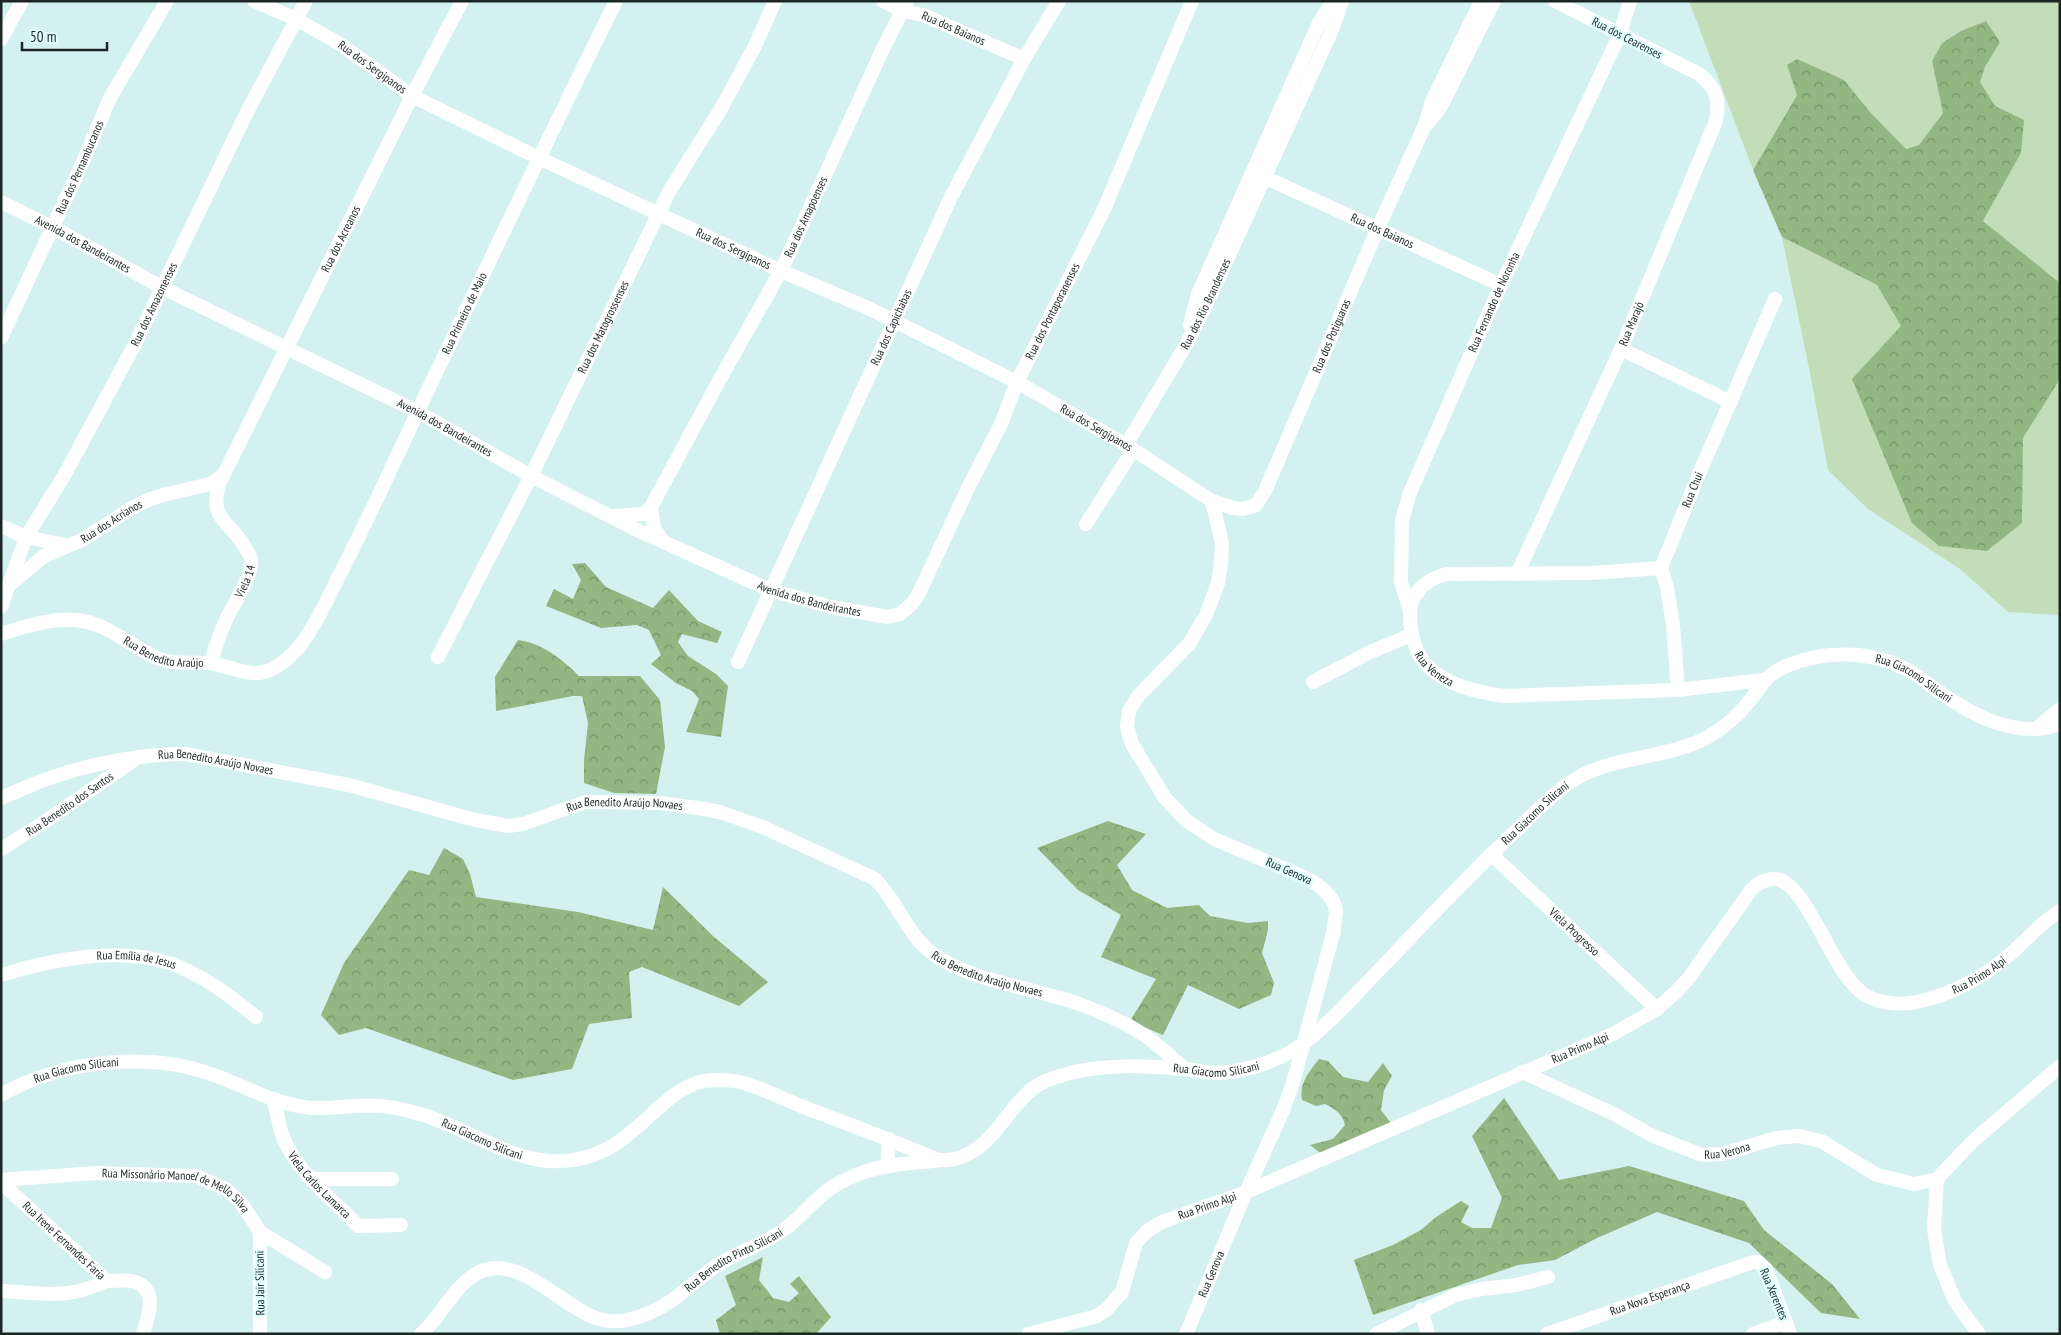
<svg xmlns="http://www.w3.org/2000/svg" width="2061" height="1335" font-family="'PT Sans Narrow',sans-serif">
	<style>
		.grass { fill: #c4ddb9 }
		.forest { fill: url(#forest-crowns) }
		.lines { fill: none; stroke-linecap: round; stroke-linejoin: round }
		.minor { stroke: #fff; stroke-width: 14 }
		.labels { text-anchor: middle; stroke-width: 5; stroke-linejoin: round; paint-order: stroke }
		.street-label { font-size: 12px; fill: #1b2625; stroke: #e0fffc }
	</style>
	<defs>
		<pattern id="forest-crowns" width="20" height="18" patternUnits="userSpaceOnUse" patternTransform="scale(1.25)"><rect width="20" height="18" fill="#92b782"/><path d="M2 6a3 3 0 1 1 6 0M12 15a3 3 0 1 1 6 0" fill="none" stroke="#76956a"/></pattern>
	</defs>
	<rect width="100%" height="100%" fill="#d3f1ee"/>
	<path class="grass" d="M1689,1H2060V283L1983,221L2021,153L1980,82L1985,67L2000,42L1961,31L1942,43L1932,61L1943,113L1919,145L1906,149L1871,113L1844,80L1787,65L1797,95L1753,170Z
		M1782,237L1877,285L2021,523L2023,438L2060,379V615L2008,612L1960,569L1868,509L1828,470L1811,378Z"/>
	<path class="forest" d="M1986,21L2000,42L1985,67L1980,82L1995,106L2024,120L2021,153L1983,221L2060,283V379L2023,438L2022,523L1987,551L1939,546L1912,523L1852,379L1901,326L1877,285L1782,237L1753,170L1797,95L1787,65L1797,59L1844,80L1871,113L1906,149L1919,145L1943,113L1932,61L1942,43L1961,31Z
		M585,563L606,587L653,608L669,590L698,621L722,632L717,643L682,634L678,642L688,656L716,674L728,686L721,737L686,732L699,699L692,691L676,683L651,664L661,655L649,630L637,625L601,628L546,606L554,589L573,599L581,580L572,564Z
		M518,640C542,643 562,659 579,676H640L660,700L665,747L656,794L614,793L584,783V760L588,723L582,696H573L496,711L495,677Z
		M1108,821L1146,834L1117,865L1132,890L1167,908L1199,905L1210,916L1248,923L1268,921V930L1262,953L1274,983L1271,995L1239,1009L1188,985L1163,1035L1130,1021L1156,979L1101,957L1121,915L1078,890L1037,848Z
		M444,848L463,859L470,874L476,897L578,912L653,930L663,887L713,936L768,982L739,1006L642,967L629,972L632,1018L589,1024L572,1069L513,1080L366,1028L339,1035L321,1015L344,963L409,870L429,875Z
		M1319,1059L1328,1061L1343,1077L1368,1082L1383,1063L1392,1076L1384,1090L1381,1110L1391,1123L1323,1155L1310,1145L1333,1139L1345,1125C1342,1113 1335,1109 1325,1104L1316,1106L1302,1100C1299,1083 1309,1072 1319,1059Z
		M1504,1098L1559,1180L1629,1166L1744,1201L1764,1230L1832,1284L1860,1319L1821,1313L1749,1243L1657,1212L1597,1238L1555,1260L1518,1265L1373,1315L1354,1260L1393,1245L1421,1230L1436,1217L1461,1201L1469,1206L1461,1222L1472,1228H1491L1502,1198L1472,1136Z
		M763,1257L759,1280L773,1298L789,1302L799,1293L790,1284L799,1276L831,1317L816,1334H720L716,1320L736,1305L725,1276Z"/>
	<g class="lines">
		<g class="minor">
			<path id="s1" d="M254,1L296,19L340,44L412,96L539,158L781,271L868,308L1017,382L1126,445L1212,501L1233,508L1243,509L1256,505L1265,491L1378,228L1425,125L1432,101L1481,1"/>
			<path id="s2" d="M883,1L903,11L923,15L1024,59"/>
			<path d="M1,39L22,1"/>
			<path d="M1428,123L1441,106L1494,1"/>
			<path id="s3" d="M1264,177L1501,285"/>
			<path id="s4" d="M1,202L52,227L163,288L418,412L531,476L637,530L770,590L831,607L887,617L900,614L912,604L919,593L969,486L1002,422L1017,382L1105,207L1192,1"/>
			<path d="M1190,325L1198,294L1319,23L1333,1"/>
			<path id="s5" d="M1,338L82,164L110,98L167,1"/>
			<path d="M1621,349L1731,402"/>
			<path id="s6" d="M1126,445L1186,345L1209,299L1331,32L1342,1"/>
			<path id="s7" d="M651,507L726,368L781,271L881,53L907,1"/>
			<path d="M612,516L643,514L651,507L654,529L663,541"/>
			<path d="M1086,524L1133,450"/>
			<path d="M1,526L26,537L65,545"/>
			<path id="s8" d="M1661,568L1591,573L1447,574C1435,577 1423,583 1416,594C1404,610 1412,648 1424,662C1443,685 1476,692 1504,696L1678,690L1763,680"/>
			<path id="s9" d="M1517,574L1621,349L1716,121C1720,99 1717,89 1699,74L1555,1"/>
			<path id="s10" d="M12,583L44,556L82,540L132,508L150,499L167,494L210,484L222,476"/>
			<path id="s11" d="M1,607L26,537L64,476L135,344L247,112L306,1"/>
			<path id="s12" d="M1410,611L1401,582L1402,521L1409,495L1501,285L1620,34L1630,1"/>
			<path id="s13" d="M1,634C27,626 56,616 83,621C111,626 132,647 157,658C174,665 191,662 209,663C229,665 250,679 270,670C289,661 303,644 313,626C324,608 332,589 342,570C371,513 398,454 425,396C488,264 551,132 616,1"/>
			<path id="s14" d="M438,657L531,476L670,190L722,107L755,46L775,1"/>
			<path id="s15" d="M738,662L951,197L1024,59L1059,1"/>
			<path id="s16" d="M211,663C215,648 219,634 226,620C233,604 253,576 251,560C251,556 247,551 245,547C229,520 209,521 219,484L412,96L462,1"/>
			<path d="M1313,682L1368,653L1411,635"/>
			<path id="s17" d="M1678,690L1673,625L1667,587L1661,568L1699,474L1775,299"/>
			<path d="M2037,728L2060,709"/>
			<path id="s18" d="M1,798C20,790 39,781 59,775C98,762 145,754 185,754L349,785L475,820L508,826L523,824L585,802L659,803L698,808L720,812L765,828L875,879C900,904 907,938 939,958C982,984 1033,987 1079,1004C1101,1012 1125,1022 1144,1035C1159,1045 1172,1058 1185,1069"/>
			<path id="s19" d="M1,849L46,821L134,760"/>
			<path id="s20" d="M1491,854L1657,1009"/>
			<path id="s21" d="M1,975C52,959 121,946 172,964C202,975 232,997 256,1017"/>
			<path id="s22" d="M1522,1072L1614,1114L1653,1136L1702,1155L1723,1154L1776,1138L1799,1136L1821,1141L1877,1175L1914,1184L1937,1179"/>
			<path id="s23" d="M1,1095C62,1060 149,1051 214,1075C244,1086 272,1102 304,1107C321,1110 336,1107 354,1106C376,1104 402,1108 423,1115C463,1127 509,1159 549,1161C596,1164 622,1142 654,1112C667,1100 682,1087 700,1082C711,1079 729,1080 740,1082C760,1087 781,1098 801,1106C846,1123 891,1140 936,1159"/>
			<path id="s24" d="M273,1100C278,1112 278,1125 283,1137C297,1173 333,1199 358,1226L401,1225"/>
			<path d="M887,1166L889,1139"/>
			<path d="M311,1179H392"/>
			<path id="s25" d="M1,1180L95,1173L196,1176L226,1189L241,1203L260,1232L325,1272"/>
			<path id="s26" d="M1,1182L107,1281C116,1281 128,1279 135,1282C159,1290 148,1317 143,1334"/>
			<path d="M260,1232V1334"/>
			<path d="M1,1291C45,1293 66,1300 107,1281"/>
			<path d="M1421,1310L1428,1334"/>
			<path id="s27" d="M421,1334C441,1317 452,1289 474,1275C517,1247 564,1312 603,1320C616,1323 632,1320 644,1315C671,1306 691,1284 713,1268C735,1252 764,1245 786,1228C801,1217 813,1201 828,1190C868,1162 909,1164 955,1159C995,1147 1003,1113 1032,1089C1044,1080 1059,1076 1074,1072C1109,1064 1149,1066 1185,1069C1196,1070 1207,1073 1218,1073C1247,1071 1280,1061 1304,1043C1331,1022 1355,995 1379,970C1425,923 1469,874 1517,830C1536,812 1555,791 1577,778C1617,755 1667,759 1708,737C1723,728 1737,717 1748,703C1761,687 1764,676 1784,667C1822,650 1869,650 1906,669C1917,674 1927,684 1938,691C1972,715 2017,740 2060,724"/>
			<path id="s28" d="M1028,1334L1097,1316L1107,1309L1122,1292L1136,1243L1147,1231L1162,1222L1246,1192L1613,1034L1657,1009L1677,991L1688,979L1751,890C1758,884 1764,879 1774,879C1806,878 1832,975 1865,995C1880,1004 1901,1005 1917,1002C1950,995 1984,977 2008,956C2025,942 2041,922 2060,911"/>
			<path id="s29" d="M1186,1334L1246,1192L1284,1108L1293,1083L1334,930C1334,924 1336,916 1336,910C1333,894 1318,884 1304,877L1214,839L1188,822L1165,798L1132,744L1127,727L1129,711L1138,696L1189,644L1206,615L1218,583L1221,564L1222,543L1212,501"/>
			<path d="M1376,1334L1456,1295L1482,1289L1516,1285L1548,1277"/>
			<path id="s30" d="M1547,1334L1753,1262H1758L1766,1269L1790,1334"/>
			<path d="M1753,1334L1786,1322"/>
			<path d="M1979,1334L1955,1301L1940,1265L1934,1229L1937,1179L1972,1142L2060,1066"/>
		</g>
	</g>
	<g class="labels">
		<g class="street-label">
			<text dy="4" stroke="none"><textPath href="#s2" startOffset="76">Rua dos Baianos</textPath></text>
			<text transform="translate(1627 38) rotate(27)" y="4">Rua dos Cearenses</text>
			<text dy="4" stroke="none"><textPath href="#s1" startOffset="136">Rua dos Sergipanos</textPath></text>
			<text dy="4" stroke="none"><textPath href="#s5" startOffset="188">Rua dos Pernambucanos</textPath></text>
			<text dy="4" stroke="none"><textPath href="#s7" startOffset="329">Rua dos Amapoenses</textPath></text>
			<text dy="4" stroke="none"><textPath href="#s3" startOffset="130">Rua dos Baianos</textPath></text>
			<text dy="4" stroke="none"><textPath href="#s16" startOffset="472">Rua dos Acreanos</textPath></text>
			<text dy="4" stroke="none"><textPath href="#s4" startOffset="92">Avenida dos Bandeirantes</textPath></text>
			<text dy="4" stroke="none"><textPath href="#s1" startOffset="541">Rua dos Sergipanos</textPath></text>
			<text dy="4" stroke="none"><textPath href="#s6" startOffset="162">Rua dos Rio Brandenses</textPath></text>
			<text dy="4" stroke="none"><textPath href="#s12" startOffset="329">Rua Fernando de Noronha</textPath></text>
			<text dy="4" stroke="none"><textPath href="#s11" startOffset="340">Rua dos Amazonenses</textPath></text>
			<text dy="4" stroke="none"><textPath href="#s4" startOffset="1336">Rua dos Pontaporanenses</textPath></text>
			<text dy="4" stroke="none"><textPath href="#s13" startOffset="692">Rua Primeiro de Maio</textPath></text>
			<text dy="4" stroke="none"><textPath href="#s9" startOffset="275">Rua Marajó</textPath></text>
			<text dy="4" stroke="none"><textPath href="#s14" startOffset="369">Rua dos Matogrossenses</textPath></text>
			<text dy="4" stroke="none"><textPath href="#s15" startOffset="368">Rua dos Capichabas</textPath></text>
			<text dy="4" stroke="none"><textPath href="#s1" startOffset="1314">Rua dos Potiguaras</textPath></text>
			<text dy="4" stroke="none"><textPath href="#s4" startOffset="498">Avenida dos Bandeirantes</textPath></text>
			<text dy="4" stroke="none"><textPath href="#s1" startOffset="946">Rua dos Sergipanos</textPath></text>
			<text dy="4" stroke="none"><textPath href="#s17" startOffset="208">Rua Chui</textPath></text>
			<text dy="4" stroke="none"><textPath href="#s10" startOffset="118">Rua dos Acrianos</textPath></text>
			<text dy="4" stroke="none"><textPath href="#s16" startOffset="89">Viela 14</textPath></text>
			<text dy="4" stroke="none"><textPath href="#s4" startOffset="902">Avenida dos Bandeirantes</textPath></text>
			<text dy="4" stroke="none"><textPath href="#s13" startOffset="172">Rua Benedito Araújo</textPath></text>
			<text dy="4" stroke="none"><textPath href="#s8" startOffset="336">Rua Veneza</textPath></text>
			<text dy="4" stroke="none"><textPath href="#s27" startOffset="1770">Rua Giacomo Silicani</textPath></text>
			<text dy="4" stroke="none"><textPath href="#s18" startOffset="222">Rua Benedito Araújo Novaes</textPath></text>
			<text dy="4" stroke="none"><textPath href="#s19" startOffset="82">Rua Benedito dos Santos</textPath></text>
			<text dy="4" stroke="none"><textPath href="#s18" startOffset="642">Rua Benedito Araújo Novaes</textPath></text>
			<text dy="4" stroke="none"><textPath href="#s27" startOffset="1336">Rua Giacomo Silicani</textPath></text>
			<text transform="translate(1289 871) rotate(24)" y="4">Rua Genova</text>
			<text dy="4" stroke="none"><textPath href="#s20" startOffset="114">Viela Progresso</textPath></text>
			<text dy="4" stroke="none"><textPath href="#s21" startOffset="138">Rua Emília de Jesus</textPath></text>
			<text dy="4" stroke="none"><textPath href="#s18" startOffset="1061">Rua Benedito Araújo Novaes</textPath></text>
			<text dy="4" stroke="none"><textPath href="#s28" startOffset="1181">Rua Primo Alpi</textPath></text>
			<text dy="4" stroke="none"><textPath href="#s28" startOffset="644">Rua Primo Alpi</textPath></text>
			<text dy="4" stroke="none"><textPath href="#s27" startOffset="916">Rua Giacomo Silicani</textPath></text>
			<text dy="4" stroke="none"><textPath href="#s23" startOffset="80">Rua Giacomo Silicani</textPath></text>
			<text dy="4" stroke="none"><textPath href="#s23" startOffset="500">Rua Giacomo Silicani</textPath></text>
			<text dy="4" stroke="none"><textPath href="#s22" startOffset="224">Rua Verona</textPath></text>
			<text dy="4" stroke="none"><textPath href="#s24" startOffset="99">Viela Carlos Lamarca</textPath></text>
			<text dy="4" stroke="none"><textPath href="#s25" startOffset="180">Rua Missonário Manoel de Mello Silva</textPath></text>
			<text dy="4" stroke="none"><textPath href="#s28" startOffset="239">Rua Primo Alpi</textPath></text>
			<text dy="4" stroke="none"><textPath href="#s26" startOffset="86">Rua Irene Fernandes Faria</textPath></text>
			<text dy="4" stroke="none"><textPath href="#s27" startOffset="371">Rua Benedito Pinto Silicani</textPath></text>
			<text dy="4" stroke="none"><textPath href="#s29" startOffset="65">Rua Genova</textPath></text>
			<text transform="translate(260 1283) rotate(-91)" y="4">Rua Jair Silicani</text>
			<text transform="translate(1774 1294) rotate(67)" y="4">Rua Xerentes</text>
			<text dy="4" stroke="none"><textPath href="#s30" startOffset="109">Rua Nova Esperança</textPath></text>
		</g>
	</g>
	<rect width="2061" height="1335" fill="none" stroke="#1b2625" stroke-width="5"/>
	<path d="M22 42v8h85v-8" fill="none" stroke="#1b2625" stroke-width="2.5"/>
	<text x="30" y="42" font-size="15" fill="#1b2625" stroke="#e0fffc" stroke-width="4" paint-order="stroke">50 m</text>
</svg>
